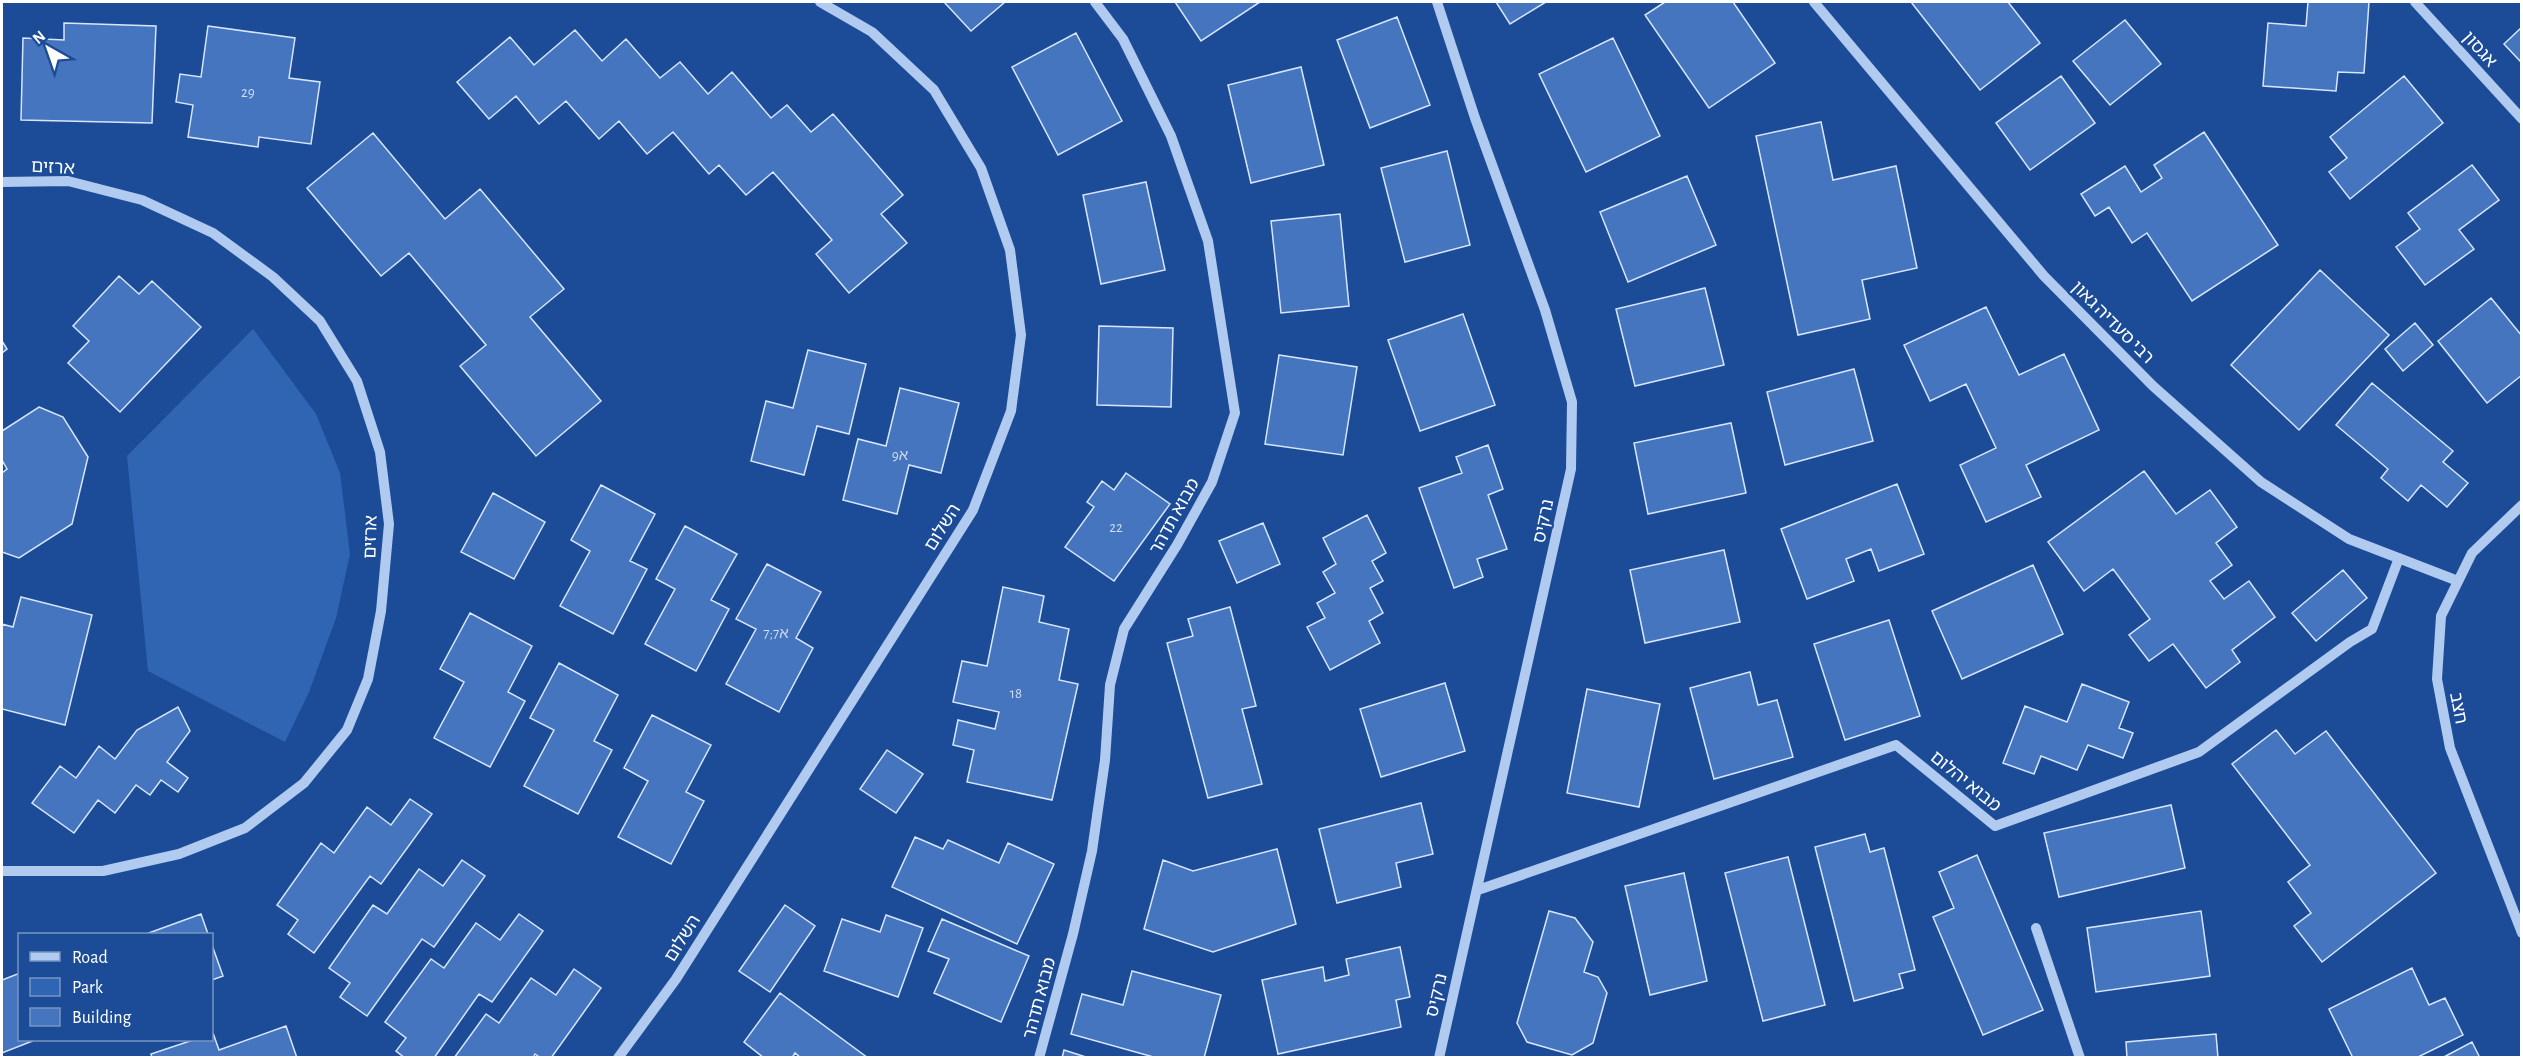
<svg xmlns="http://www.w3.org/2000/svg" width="2523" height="1059" font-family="'Alegreya Sans','Noto Sans Hebrew',sans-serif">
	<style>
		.green { fill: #3065b4 }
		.building { fill: #4475be; stroke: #d7e6fb; stroke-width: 1.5 }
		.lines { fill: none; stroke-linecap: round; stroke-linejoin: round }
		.minor { stroke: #b1caf0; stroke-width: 10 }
		.labels { text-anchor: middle; stroke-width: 4.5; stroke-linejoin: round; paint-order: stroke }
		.number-label { font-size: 15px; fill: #d0dcef }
		.street-label { font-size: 18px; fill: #fff; stroke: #1c4c98 }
	</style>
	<rect width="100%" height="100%" fill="#1c4c98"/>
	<path class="green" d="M253,329L316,414L340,473L350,554L336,618L309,692L285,742L148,671L127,456Z"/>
	<path class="building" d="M944,2H1005L971,31Z
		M1175,2H1260L1201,41Z
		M1496,2H1546L1510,24Z
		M1665,2H1733L1775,63L1709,108L1645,15Z
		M1911,2H2008L2040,43L1980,90Z
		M2308,2H2369L2364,73L2338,72L2336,91L2263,86L2268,23L2306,26Z
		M1397,17L1430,105L1370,128L1337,40Z
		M2125,20L2161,64L2110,105L2073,61Z
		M64,23L156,26L152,123L21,120L23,38L64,40Z
		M208,26L295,38L289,78L320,82L311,144L259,137L258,147L188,137L193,105L176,102L180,74L201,77Z
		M2522,27V63L2504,44Z
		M575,30L602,61L626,39L660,78L680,62L708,94L732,72L771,118L787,105L811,132L833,114L903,195L881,214L907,243L849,293L816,254L832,240L773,172L746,195L719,165L709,174L673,132L647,154L619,121L599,139L566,101L539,124L516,96L489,119L457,82L510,37L534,65Z
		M1076,33L1122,121L1058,155L1012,67Z
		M1613,38L1660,136L1586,172L1539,74Z
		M1301,67L1324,165L1251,183L1228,85Z
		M2061,76L2095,123L2030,170L1996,123Z
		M2404,76L2443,123L2350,199L2329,172L2347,158L2330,137Z
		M1821,122L1833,180L1896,166L1917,268L1862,280L1870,319L1798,335L1756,136Z
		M2204,132L2278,245L2192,301L2147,233L2132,243L2109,207L2095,216L2081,194L2125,166L2141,192L2162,178L2154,165Z
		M373,133L445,219L480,189L564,289L530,317L601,401L536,456L460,366L486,345L409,253L381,276L307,188Z
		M1447,151L1470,245L1405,262L1381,168Z
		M2472,165L2499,200L2459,230L2474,249L2425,285L2396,247L2420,229L2408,213Z
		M1687,176L1716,245L1628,282L1600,212Z
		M1146,182L1165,270L1101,284L1083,195Z
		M1340,214L1349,306L1281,313L1271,221Z
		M2320,270L2389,335L2299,430L2231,365Z
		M119,276L139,294L152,281L201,327L120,412L68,363L89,341L73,326Z
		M1705,288L1724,365L1635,386L1616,309Z
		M2491,298L2522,336V375L2487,403L2438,341Z
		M1986,307L2019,375L2064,354L2099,430L2026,465L2041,497L1986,522L1960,465L1996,448L1966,384L1930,401L1904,345Z
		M1463,314L1495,405L1420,431L1388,340Z
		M2415,323L2433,345L2403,371L2385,349Z
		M1099,326L1173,328L1171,407L1097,405Z
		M2,341L7,349L2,353Z
		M808,350L866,364L849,434L817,426L804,475L751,461L766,401L793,408Z
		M1279,355L1357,367L1343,455L1265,444Z
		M1854,369L1873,441L1785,465L1767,392Z
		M2372,383L2453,451L2443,462L2468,483L2447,507L2421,485L2408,501L2381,478L2388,469L2336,425Z
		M900,388L959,403L941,473L909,465L897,514L843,500L858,439L886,446Z
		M39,407L63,417L88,457L72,524L19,558L2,552V473L7,469L2,460V431Z
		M1731,423L1746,493L1648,514L1634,443Z
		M1488,445L1503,489L1488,495L1507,549L1477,559L1483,577L1454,588L1419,488L1462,473L1456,457Z
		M2144,471L2176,514L2210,490L2237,527L2216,543L2232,565L2210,581L2224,599L2249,581L2275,617L2232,650L2240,662L2206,688L2173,644L2149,661L2129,635L2150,619L2113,569L2084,591L2048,542Z
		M1126,473L1170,504L1114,581L1065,547L1094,507L1087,502L1102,481L1114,490Z
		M1897,484L1924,554L1879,571L1871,549L1846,559L1854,581L1807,599L1781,529Z
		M601,485L655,514L630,561L647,569L613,634L560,606L590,551L571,540Z
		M493,493L545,522L514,579L461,552Z
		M1367,515L1386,553L1372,561L1383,581L1370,588L1383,613L1369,621L1380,643L1330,670L1307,627L1325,618L1317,603L1335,593L1323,572L1336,564L1323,538Z
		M1263,523L1280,564L1237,583L1219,541Z
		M685,526L737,554L711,600L729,609L696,671L645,644L675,589L656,579Z
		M1724,550L1740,622L1645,643L1630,570Z
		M767,564L821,592L796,638L813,648L779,712L726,684L756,629L736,619Z
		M2033,565L2063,634L1962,679L1932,611Z
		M2343,570L2367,598L2316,641L2292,613Z
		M1003,587L1044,596L1039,622L1069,629L1059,680L1078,684L1052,800L967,782L974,750L953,745L958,720L995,729L999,712L953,702L962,661L987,666Z
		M21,597L92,615L65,725L2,709V624L13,627Z
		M1230,607L1256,706L1242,709L1262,784L1208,798L1167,643L1193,636L1188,619Z
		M470,613L532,646L508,692L525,701L490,767L434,738L464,682L440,669Z
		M1889,620L1920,716L1845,740L1814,644Z
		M559,663L618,695L594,741L612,750L578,814L524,786L554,730L530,718Z
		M1750,672L1758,705L1777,700L1793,757L1714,779L1690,688Z
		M1445,683L1465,751L1381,777L1360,709Z
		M2082,684L2129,702L2119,728L2133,733L2123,758L2088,745L2077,770L2041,756L2034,774L2003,763L2025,706L2067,722Z
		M1587,689L1660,704L1639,807L1567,793Z
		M178,707L190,731L167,762L188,778L178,792L161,780L150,795L136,785L115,813L98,800L74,833L32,803L60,766L76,778L99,746L115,759L137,730Z
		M652,715L711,745L686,792L704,801L671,864L618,837L648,781L624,768Z
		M2276,730L2295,754L2326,731L2436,873L2322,962L2294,926L2311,913L2288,882L2310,865L2232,764Z
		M887,750L923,774L896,813L860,789Z
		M410,799L432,814L381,884L370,876L314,953L288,934L298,920L277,905L321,843L334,853L367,807L391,825Z
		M1421,803L1433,854L1396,863L1401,887L1337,903L1319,829Z
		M2171,805L2185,868L2059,897L2044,833Z
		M1865,834L1870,852L1884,848L1915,970L1899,974L1903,988L1854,1001L1815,847Z
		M915,837L943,849L948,840L999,863L1008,843L1054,864L1017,944L892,887Z
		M1277,849L1296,924L1213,952L1144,929L1163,860L1193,871Z
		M1977,855L2043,1010L1983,1035L1933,917L1954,908L1939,872Z
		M1788,857L1825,1005L1763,1021L1725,873Z
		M462,860L485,876L434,947L422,939L367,1016L340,997L350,983L329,968L373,905L387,914L419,869L443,886Z
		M1684,873L1707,981L1650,995L1625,886Z
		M785,905L815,926L770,992L739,971Z
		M1549,911L1575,918L1593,942L1584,972L1598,977L1607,993L1593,1043L1572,1055L1527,1042L1517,1023Z
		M2201,911L2210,976L2096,992L2087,928Z
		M201,914L208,934H146Z
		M519,914L543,931L492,1002L479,994L434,1058H405L396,1051L406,1038L385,1022L431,959L444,968L476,923L500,940Z
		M886,915L923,928L898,997L824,971L842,919L880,932Z
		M942,919L1029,956L1001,1022L934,993L949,959L928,951Z
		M212,945L223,976L212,980Z
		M1400,947L1410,997L1396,1000L1401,1027L1278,1054L1262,980L1323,967L1325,981L1349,975L1346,959Z
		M2412,968L2429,1005L2445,998L2463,1035L2416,1058H2353L2329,1009Z
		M574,969L601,988L551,1058H541L535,1054L533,1058H454L486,1014L499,1023L531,978L556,995Z
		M1132,971L1221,995L1204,1058H1157L1071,1034L1082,994L1123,1005Z
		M20,973V1040H35L2,1053V980Z
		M780,993L868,1058H801L795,1053L792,1058H764L744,1042Z
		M286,1026L297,1058H152L151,1054L193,1040H212L213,1033L219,1050Z
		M2216,1034L2218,1058H2127L2126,1042Z
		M2472,1042L2480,1058H2442Z
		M1064,1050L1089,1058H1062Z"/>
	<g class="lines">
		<path class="minor" d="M1437,2L1475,118L1545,310L1572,402L1571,469L1439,1058
			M1814,2L2044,276L2153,386L2261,482L2349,539L2458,581
			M2415,2L2522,119
			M2,182L68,181L142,200L213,233L273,277L320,321L357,381L380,452L389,524L381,611L368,679L347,730L304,783L245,828L179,854L103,871H2
			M2522,505L2472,553L2441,616L2437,679L2450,748L2522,933
			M1478,890L1896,745L1995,826L2199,752L2350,642L2372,629L2399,558
			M2036,928L2080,1058
			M618,1058L676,979L973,510L1011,411L1021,335L1010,250L981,168L934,90L872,32L820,2
			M1039,1058L1073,934L1092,851L1105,760L1110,685L1124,629L1177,545L1212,482L1235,413L1208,241L1171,136L1123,39L1095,2"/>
	</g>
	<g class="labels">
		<g class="number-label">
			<text x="248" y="97">29</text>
			<text x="900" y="460">9א</text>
			<text x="1116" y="532">22</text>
			<text x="776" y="638">7;7א</text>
			<text x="1016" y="698">18</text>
		</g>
		<g class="street-label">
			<text transform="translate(2480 49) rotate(48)" y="6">אגסון</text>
			<text transform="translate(53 167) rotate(3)" y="6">ארזים</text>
			<text transform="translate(2113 322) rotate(45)" y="6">רבי סעדיה גאון</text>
			<text transform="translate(1174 516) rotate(-61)" y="6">מבוא תדהר</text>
			<text transform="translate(1543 521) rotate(-78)" y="6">נרקיס</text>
			<text transform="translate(942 527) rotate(-58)" y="6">השלום</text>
			<text transform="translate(370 537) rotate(-88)" y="6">ארזים</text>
			<text transform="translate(2459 708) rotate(79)" y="6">חצב</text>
			<text transform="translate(1966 781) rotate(39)" y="6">מבוא יהלום</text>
			<text transform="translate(682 938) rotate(-58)" y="6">השלום</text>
			<text transform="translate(1436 995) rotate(-77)" y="6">נרקיס</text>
			<text transform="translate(1039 998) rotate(-75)" y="6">מבוא תדהר</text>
		</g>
	</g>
	<rect width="2523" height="1059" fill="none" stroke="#ffffff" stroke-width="6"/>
	<rect x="18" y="933" width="195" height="108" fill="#1c4c98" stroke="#7794c1" stroke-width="1.5"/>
	<rect x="30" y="952" width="30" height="9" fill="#b1caf0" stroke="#7794c1" stroke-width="1.5"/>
	<text x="72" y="963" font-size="18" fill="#ffffff">Road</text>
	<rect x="30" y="978" width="30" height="18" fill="#3065b4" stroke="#7794c1" stroke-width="1.5"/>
	<text x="72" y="993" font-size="18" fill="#ffffff">Park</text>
	<rect x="30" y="1008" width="30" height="18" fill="#4475be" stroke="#7794c1" stroke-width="1.5"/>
	<text x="72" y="1023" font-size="18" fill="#ffffff">Building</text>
	<g transform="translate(48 48) rotate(320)" stroke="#1c4c98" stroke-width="4.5" paint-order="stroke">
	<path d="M0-4.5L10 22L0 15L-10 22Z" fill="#ffffff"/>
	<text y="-9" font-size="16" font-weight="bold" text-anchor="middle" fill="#ffffff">N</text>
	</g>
</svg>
